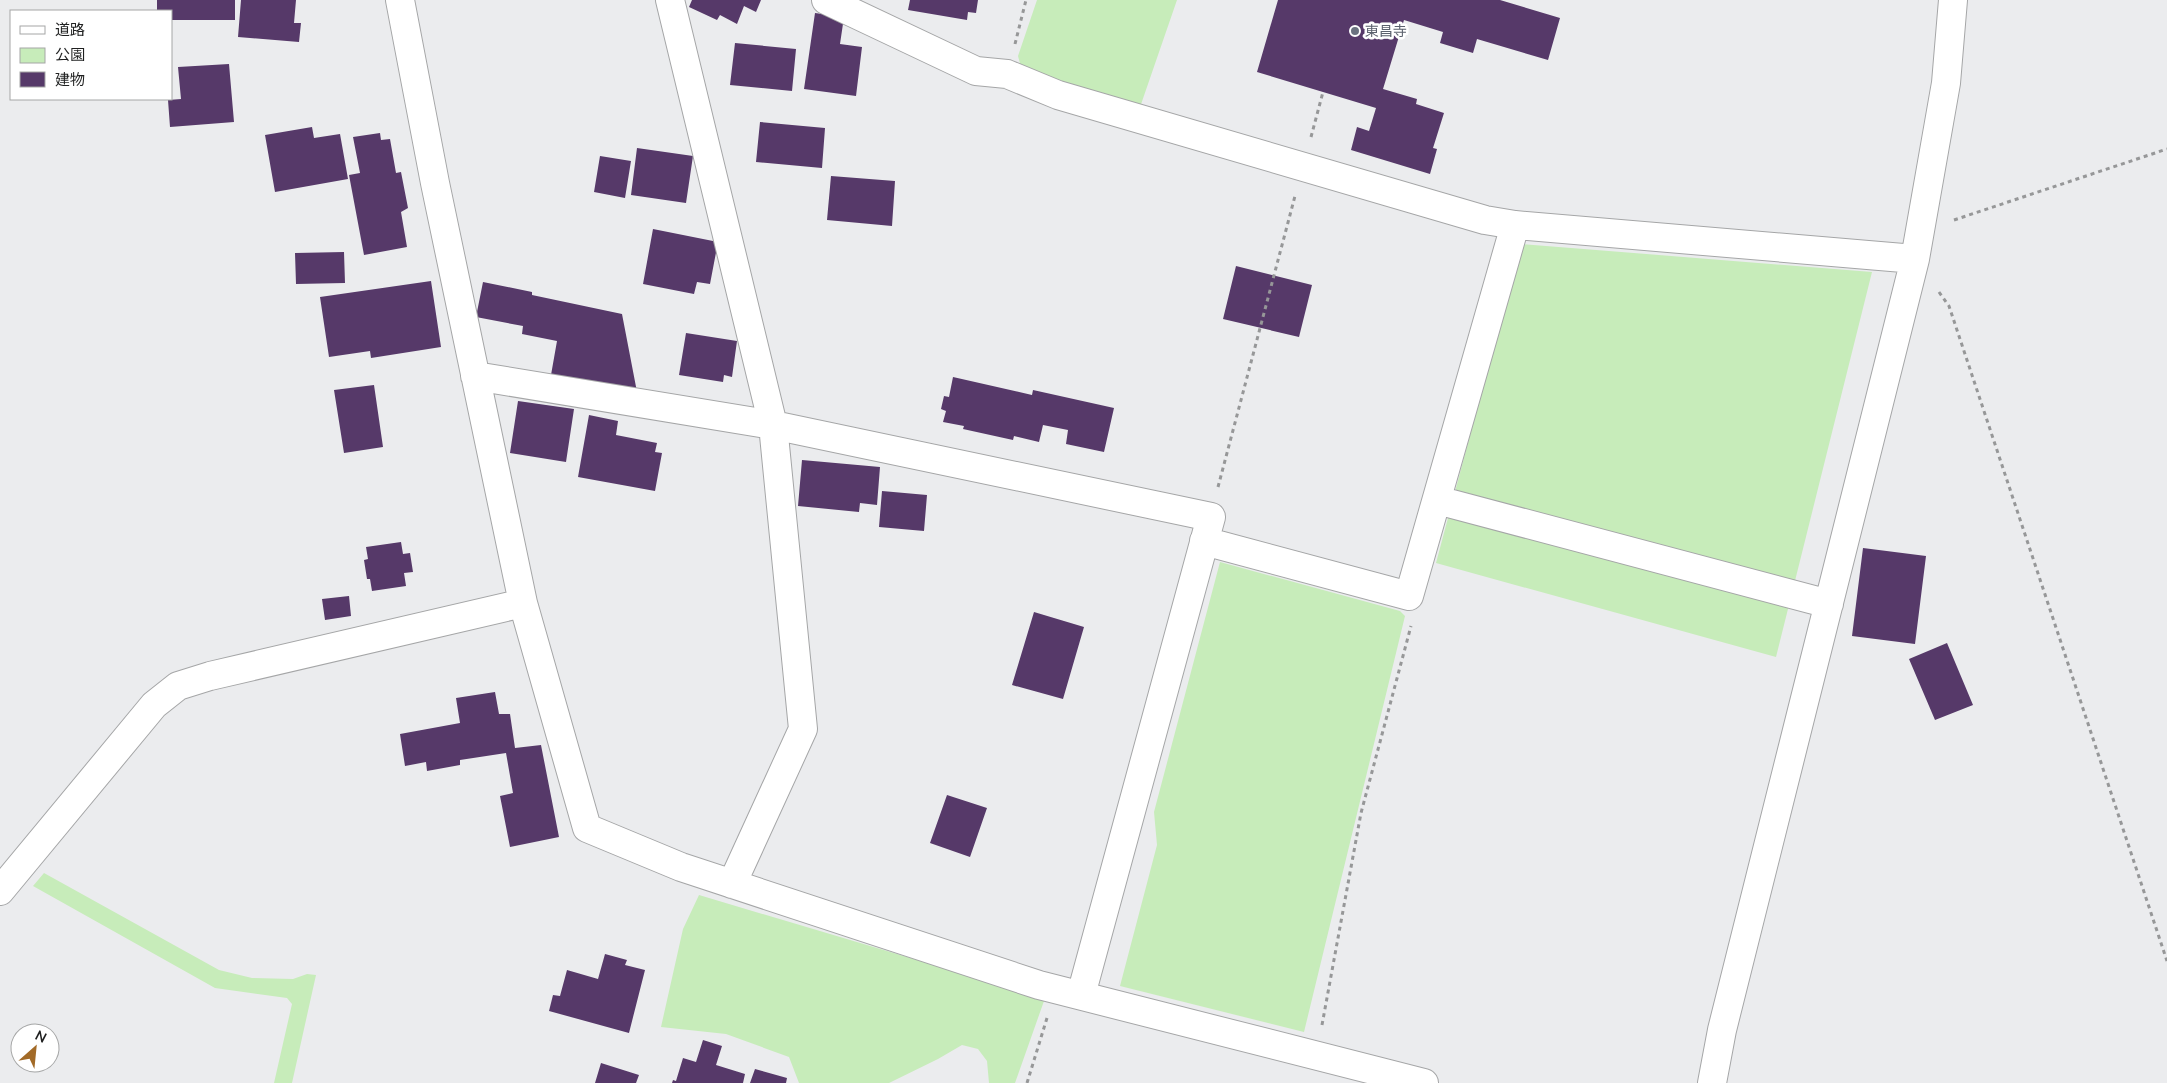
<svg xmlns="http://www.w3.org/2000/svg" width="2167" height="1083" font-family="Mulish,'Noto Sans JP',sans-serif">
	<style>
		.green { fill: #c7ecba }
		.building { fill: #563969 }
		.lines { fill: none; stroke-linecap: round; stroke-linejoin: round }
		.minor-casing { stroke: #a5a6a7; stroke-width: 30 }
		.path { stroke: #969798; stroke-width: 3; stroke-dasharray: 4 4; stroke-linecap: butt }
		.minor { stroke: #fff; stroke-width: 28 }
		.worship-dot { fill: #6b7280; stroke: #fff; stroke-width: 2 }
		.labels { text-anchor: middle; stroke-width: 5; stroke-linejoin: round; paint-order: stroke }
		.worship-label { font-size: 14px; fill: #5b616d; stroke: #fff; text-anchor: start }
	</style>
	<rect width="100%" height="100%" fill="#ebecee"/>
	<path class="green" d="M1037,0H1177L1138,113L1022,71L1018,56Z
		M1521,244L1872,272L1776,657L1436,563Z
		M1220,562L1400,611L1405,616L1304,1032L1120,986L1157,845L1154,812Z
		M44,873L219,970L252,978L293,979L307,974L316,975L292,1083H274L292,1004L287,998L215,988L33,886Z
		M699,895L1031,994L1044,1001L1015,1083H989L987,1061L978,1049L962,1045L938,1059L889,1083H799L789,1057L726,1034L661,1027L683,929Z"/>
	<path class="building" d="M157,0H235V20H171V11H157Z
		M241,0H296L294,23H301L299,42L238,37Z
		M692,0H761L756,12L744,6L737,24L720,15L717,20L689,7Z
		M910,0H978L976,13L968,12L967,20L908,10Z
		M1278,0H1500L1560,18L1548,60L1477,39L1473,53L1440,43L1443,32L1404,20L1383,89L1417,99L1416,104L1444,113L1433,148L1437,149L1430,174L1351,150L1357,127L1369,131L1376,108L1257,72Z
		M815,13L844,17L840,44L862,47L856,96L804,89Z
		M735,43L796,49L792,91L730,85Z
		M229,64L234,122L170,127L168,100L181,99L178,67Z
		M760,122L825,128L822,168L756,162Z
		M312,127L314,138L340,134L348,179L275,192L265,135Z
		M380,133L381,140L390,139L396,173L401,172L408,208L401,212L407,247L364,255L349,175L360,173L353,137Z
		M637,148L693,156L686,203L631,195Z
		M600,156L631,161L625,198L594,192Z
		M831,176L895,181L892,226L827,220Z
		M653,229L718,242L710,284L697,282L694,294L643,284Z
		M344,252L345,283L296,284L295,253Z
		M1236,266L1312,285L1299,337L1223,319Z
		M431,281L441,347L371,358L370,351L329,357L320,297Z
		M483,282L532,292V295L622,314L637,392L551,375L557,341L522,334L523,326L476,317Z
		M686,333L737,341L732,377L724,375L723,382L679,375Z
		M953,377L1032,395L1033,390L1114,408L1104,452L1066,444L1068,430L1043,425L1039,442L1014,436L1013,440L963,429L964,426L943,422L946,411L941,409L944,396L949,397Z
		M374,385L383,447L344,453L334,390Z
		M518,401L574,409L566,462L510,453Z
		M589,415L618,421L616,435L657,443L655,452L662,453L655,491L578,477Z
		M802,460L880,467L877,505L860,503L859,512L798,506Z
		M882,491L927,495L924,531L879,527Z
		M401,542L403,554L410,553L413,572L404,573L406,586L372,591L370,579H367L364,560L368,559L366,547Z
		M1863,548L1926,556L1915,644L1852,636Z
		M349,596L351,616L325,620L322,599Z
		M1034,612L1084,627L1063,699L1012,685Z
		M1947,643L1973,705L1935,720L1909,659Z
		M495,692L499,714H510L515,748L541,745L559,837L510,847L500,796L513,793L506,753L460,760V765L427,771L426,762L405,766L400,734L460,723L456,698Z
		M947,795L987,808L970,857L930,843Z
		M605,954L627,960L625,965L645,970L629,1033L549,1011L553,995L560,996L567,970L598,979Z
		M703,1040L722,1046L716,1065L745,1074L743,1083H672L673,1080L676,1081L683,1058L696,1062Z
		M601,1063L639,1075L636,1083H595Z
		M755,1069L787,1078L786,1083H750Z"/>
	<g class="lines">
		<g class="minor-casing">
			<path id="minor" d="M400,0L435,183L523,603L587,828L681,867L1039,985L1424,1083
				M670,0L773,425L803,729L732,884
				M826,0L976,71L1007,74L1058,95L1485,220L1515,225L1915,259
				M475,376L773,425L1211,517L1081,995
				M1437,500L1829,604
				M1204,541L1409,596L1515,225
				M0,891L154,705L178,686L210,676L523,603
				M1712,1083L1722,1030L1915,259L1946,83L1953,0"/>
		</g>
		<path class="path" d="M1015,44L1026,0
			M1311,137L1323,92
			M1954,220L2167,149
			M1939,292L1949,306L2167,961
			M1218,487L1295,196
			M1322,1025L1361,813L1411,626
			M1027,1083L1047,1018"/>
		<use href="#minor" class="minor"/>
	</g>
	<circle class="worship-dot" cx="1355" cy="31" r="5"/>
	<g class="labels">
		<g class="worship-label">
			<text x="1365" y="36">東昌寺</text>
		</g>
	</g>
	<rect x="10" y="10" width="162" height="90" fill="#ffffff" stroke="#a5a6a6"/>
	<rect x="20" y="26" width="25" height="8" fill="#ffffff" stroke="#a5a6a6"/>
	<text x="55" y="35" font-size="15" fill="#1f2020">道路</text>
	<rect x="20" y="48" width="25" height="15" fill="#c7ecba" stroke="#a5a6a6"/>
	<text x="55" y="60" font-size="15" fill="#1f2020">公園</text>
	<rect x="20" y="72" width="25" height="15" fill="#563969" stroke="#a5a6a6"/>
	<text x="55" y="85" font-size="15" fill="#1f2020">建物</text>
	<g transform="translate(35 1048) rotate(27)"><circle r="24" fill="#ffffff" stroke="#a5a6a6"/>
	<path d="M0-4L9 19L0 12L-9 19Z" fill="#a26a27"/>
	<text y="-8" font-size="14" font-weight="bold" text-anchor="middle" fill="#1f2020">N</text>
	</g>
</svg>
